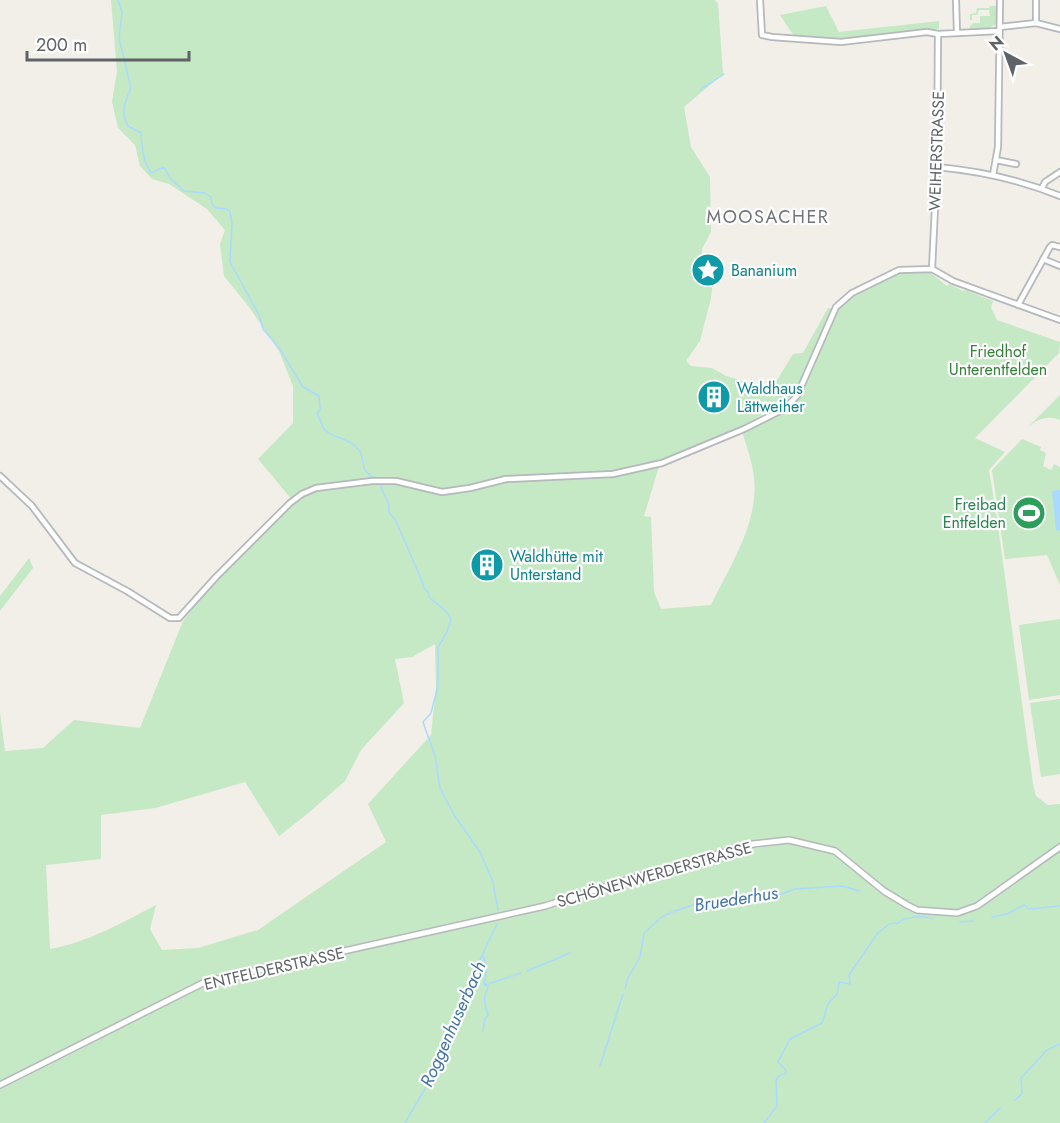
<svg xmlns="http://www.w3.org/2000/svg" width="1060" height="1123" font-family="Jost,sans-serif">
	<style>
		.green { fill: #c5e8c5; fill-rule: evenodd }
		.water { fill: #aadaff }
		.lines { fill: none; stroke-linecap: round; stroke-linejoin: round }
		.stream { stroke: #aadaff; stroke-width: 1.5 }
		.minor-casing { stroke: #b5b8bc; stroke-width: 8 }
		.tertiary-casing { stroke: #b5b8bc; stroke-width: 8 }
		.minor { stroke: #fff; stroke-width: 4.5 }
		.tertiary { stroke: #fff; stroke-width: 5 }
		.labels { text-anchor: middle; stroke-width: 4.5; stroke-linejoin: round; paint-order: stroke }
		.street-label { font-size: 16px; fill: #5f6368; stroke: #fff }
		.culture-label { font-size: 16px; fill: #0d838f; stroke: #fff; text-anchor: start }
		.park-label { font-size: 16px; fill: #348238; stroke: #fff }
		.leisure-label { font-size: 16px; fill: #27864d; stroke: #fff; text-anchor: end }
		.neighbourhood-label { font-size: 18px; letter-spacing: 1.5px; fill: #70757a; stroke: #fff }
		.water-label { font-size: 18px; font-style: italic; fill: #4174aa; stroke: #fff }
	</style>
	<rect width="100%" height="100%" fill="#f1efe8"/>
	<path class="green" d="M111,0H714L718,3L723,74L684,107L691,147L710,177L711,232L702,249L703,269L714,275L711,298L700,341L686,361L691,366L712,368L726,376L771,390L793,354L803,353L828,308L835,309L800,391L750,422L799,399L840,304C856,289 897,264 920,269C931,271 939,280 947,286L949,284L963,291L965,290L993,301L991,308L997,320L1060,342L1059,353L975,438L1005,452L989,470L997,519L1033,784L1036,796L1048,805L1060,804V1123H0V712L5,751L43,748L74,720L140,728L183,621L213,583L294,502L258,459L293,423V386L279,351L249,307L224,276L220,244L225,230L207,209L169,184L152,179L140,166L135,145L118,128L112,102L117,71ZM741,427C745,443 752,460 754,477C759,523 730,566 711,605L661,609L654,592L651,517L644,516L661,460ZM435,644L436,687L431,735L368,804L386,842L258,930L198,948L162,950L150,929L156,905C124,922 86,943 50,949L46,865L101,859V815L155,808L245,782L279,836L306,815L345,781L361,750L404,703L395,659L412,657Z
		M826,6L839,32L939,21V29L839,40L794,36L780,15Z
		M990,6H998L996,24L989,28L970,29V26L973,23H980V16H990L989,10H979L977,15H972V20H970V14L976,13L977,8H989Z
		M1060,395V420C1047,415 1038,419 1028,427Z
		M1022,439L1041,447L1040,450L1046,453L1043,466L1051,470L1054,464L1060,467V585L1047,555L1005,559L992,470Z
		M29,558L33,568L0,611V596Z
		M1060,619V695L1029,700L1019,625Z
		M1060,699V774L1041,777L1030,703Z"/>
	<path class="water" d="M1060,490V530L1056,531L1052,491Z"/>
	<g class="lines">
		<path class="stream" d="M118,0L122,12L119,38L131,88L124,106V117L128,126L141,133C142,147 143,161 151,173L164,167L170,178L184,191L205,193L211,197L212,204L216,208L227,209L230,211L232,224L230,262L259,315L263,329L280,349L303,387L319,396L320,409L317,414C321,419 321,427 326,431C335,439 350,438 359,450C367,462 357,467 374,478
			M700,90L724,74
			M380,485L389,505V512L396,521L421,579L424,588L429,593V597C437,605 447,609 451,619L447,632L438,647V686L431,713L423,722L435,756L440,788L454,815L480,852L493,882L498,910
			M992,917L1007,914L1024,905L1029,909L1060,906
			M960,922L973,921
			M483,956C488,965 486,974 484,984L488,987C482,1001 485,1002 488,1015L485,1019L483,1031
			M527,971L570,953
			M485,985L521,973
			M625,989L628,978L640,957L644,933L663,916L672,912L693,905L731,903L779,895L795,889L842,886L859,891
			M600,1066L623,994
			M1014,1101L1022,1094L1021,1078L1047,1050L1060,1044
			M405,1123L430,1080L469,994L478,964L497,924
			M764,1123L777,1106L776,1080L779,1076L786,1073L785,1069L778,1062L790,1039L822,1023L828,1004L837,994L839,982L850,984L849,975L877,934L889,924L898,923C906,916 921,916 932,918
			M985,1123L1000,1108"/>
		<g class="minor-casing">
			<path id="minor" d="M760,0L762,35L772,37L841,42L927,32L938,34L999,31
				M956,0L957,33
				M1036,23V0
				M1000,27L1036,23L1060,29
				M996,160L1016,164
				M937,167C980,171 1021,180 1060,196
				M993,175L998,147L1000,0
				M1042,188L1045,182L1060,172
				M1043,259L1060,266
				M932,269L937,167L938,34
				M1018,305L1050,247L1052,245L1060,247
				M0,476L32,506L75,563L127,591L170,618H179L216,577L290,503L302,494L316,488L372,481H396L442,492L470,488L506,479L613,474L662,463L744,429L784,409L797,396L836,307L852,293L899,270L932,269L953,281L1060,320"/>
		</g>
		<g class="tertiary-casing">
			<path id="tertiary" d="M0,1085L205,982L545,906L626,880L753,844L789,840L835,851L884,891L907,905L917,910L957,913L977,906L1060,847"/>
		</g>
		<use href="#minor" class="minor"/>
		<use href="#tertiary" class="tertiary"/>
	</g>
	<defs>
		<g id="sight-disc" transform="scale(1.725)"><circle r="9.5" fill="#0f9aa8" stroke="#fff"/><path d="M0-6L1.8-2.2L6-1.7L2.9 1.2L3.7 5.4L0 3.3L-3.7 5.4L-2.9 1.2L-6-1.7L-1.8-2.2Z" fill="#fff"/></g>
		<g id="building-disc" transform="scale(1.725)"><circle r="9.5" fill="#0f9aa8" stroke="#fff"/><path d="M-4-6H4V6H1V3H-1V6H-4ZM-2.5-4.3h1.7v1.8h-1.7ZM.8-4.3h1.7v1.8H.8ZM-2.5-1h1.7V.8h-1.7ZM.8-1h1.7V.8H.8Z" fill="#fff"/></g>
		<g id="stadium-disc" transform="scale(1.725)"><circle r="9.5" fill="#2e9e5b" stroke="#fff"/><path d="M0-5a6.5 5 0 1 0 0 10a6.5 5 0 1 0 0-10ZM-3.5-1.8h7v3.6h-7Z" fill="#fff"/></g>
	</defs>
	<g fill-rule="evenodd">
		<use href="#sight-disc" x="708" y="270"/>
		<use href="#building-disc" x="714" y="397"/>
		<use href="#stadium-disc" x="1029" y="513"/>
		<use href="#building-disc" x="487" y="565"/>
	</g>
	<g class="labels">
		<g class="street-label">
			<text transform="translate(936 151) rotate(-88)" y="6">WEIHERSTRASSE</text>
			<text transform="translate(654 874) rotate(-16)" y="6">SCHÖNENWERDERSTRASSE</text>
			<text transform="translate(274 968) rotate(-13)" y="6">ENTFELDERSTRASSE</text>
		</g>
		<g class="culture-label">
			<text x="731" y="276">Bananium</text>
			<text x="737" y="394">Waldhaus<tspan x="737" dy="18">Lättweiher</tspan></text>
			<text x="510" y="562">Waldhütte mit<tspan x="510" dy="18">Unterstand</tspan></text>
		</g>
		<g class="park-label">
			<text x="998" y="357">Friedhof<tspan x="998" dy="18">Unterentfelden</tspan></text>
		</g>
		<g class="leisure-label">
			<text x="1006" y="510">Freibad<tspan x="1006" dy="18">Entfelden</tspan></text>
		</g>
		<g class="neighbourhood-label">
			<text x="768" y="223">MOOSACHER</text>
		</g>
		<g class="water-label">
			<text transform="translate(736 899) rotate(-9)" y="6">Bruederhus</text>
			<text transform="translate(453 1024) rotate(-66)" y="6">Roggenhuserbach</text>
		</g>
	</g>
	<g transform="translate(1006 54) rotate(319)" stroke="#ffffff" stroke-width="4.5" paint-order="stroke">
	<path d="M0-4.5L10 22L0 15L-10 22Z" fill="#5f6368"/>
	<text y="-9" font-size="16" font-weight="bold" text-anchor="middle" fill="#5f6368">N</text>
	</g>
	<path d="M27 51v9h162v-9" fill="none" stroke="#5f6368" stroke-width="3"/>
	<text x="36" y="51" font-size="18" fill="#5f6368" stroke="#ffffff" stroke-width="4.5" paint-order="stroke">200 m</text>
</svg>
